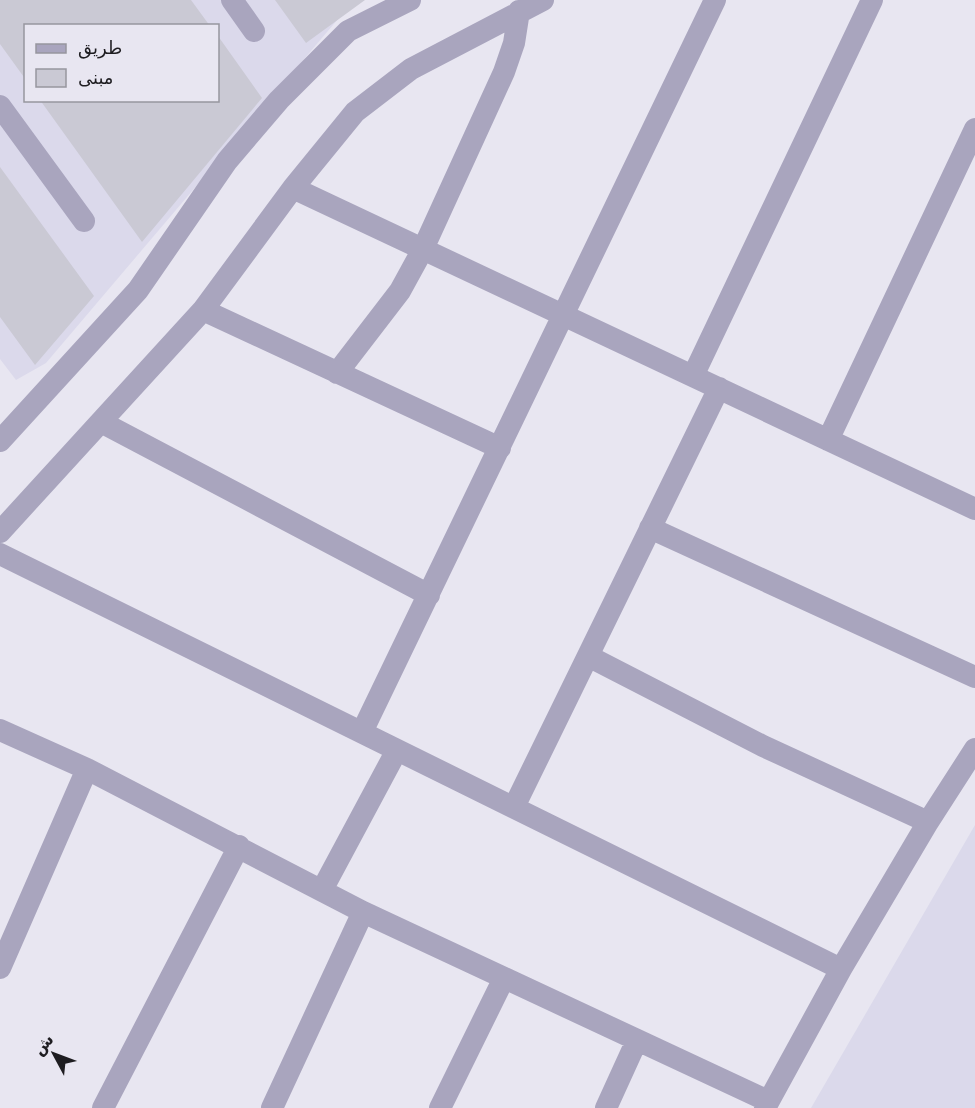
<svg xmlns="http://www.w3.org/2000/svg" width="975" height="1108" font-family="'DejaVu Sans',Cairo,sans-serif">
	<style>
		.built { fill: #dbd9eb; fill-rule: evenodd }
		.building { fill: #cac9d4 }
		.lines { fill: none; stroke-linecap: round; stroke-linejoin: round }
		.street { stroke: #a9a5be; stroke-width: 22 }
	</style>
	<rect width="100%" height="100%" fill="#e8e6f1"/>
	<path class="built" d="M0,0H362L344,12L46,363L16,380L0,359ZM26,26H218V100H26Z
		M975,825V1108H811Z"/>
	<path class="building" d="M0,0H191L210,26H26V80L0,44Z
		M275,0H365L306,43Z
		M218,36L262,98L142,242L40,100H218Z
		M0,167L94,296L35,365L0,317Z"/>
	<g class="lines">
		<path class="street" d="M232,0L254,31
			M0,106L84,221
			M293,188L975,509
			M203,310L500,448
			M337,373L400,291L423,249L504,72L514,43L519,11
			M693,376L872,0
			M101,422L429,595
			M828,440L975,129
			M0,441L138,290L227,161L279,100L348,31L410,0
			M650,528L975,677
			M0,532L203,310L293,188L355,112L411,69L543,0
			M0,554L841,969
			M588,656L763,746L928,822
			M0,730L87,769L363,912L768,1101
			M362,732L715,0
			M514,807L719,388
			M322,890L397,750
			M0,968L87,769
			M103,1108L239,846
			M272,1108L363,912
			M440,1108L504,978
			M606,1108L637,1040
			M765,1108L841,969L928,822L975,749"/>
	</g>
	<rect x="24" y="24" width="195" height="78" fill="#e8e6f1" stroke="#97969e" stroke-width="1.5"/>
	<rect x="36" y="44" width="30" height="9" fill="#a9a5be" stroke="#97969e" stroke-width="1.5"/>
	<text x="78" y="54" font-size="18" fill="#1e1d21">طريق</text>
	<rect x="36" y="69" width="30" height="18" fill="#cac9d4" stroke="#97969e" stroke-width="1.5"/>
	<text x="78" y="84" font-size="18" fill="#1e1d21">مبنى</text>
	<g transform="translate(54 1054) rotate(311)" stroke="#e8e6f1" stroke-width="4.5" paint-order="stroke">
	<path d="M0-4.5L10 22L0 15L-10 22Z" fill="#1e1d21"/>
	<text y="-9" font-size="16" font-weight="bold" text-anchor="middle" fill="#1e1d21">ش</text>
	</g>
</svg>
